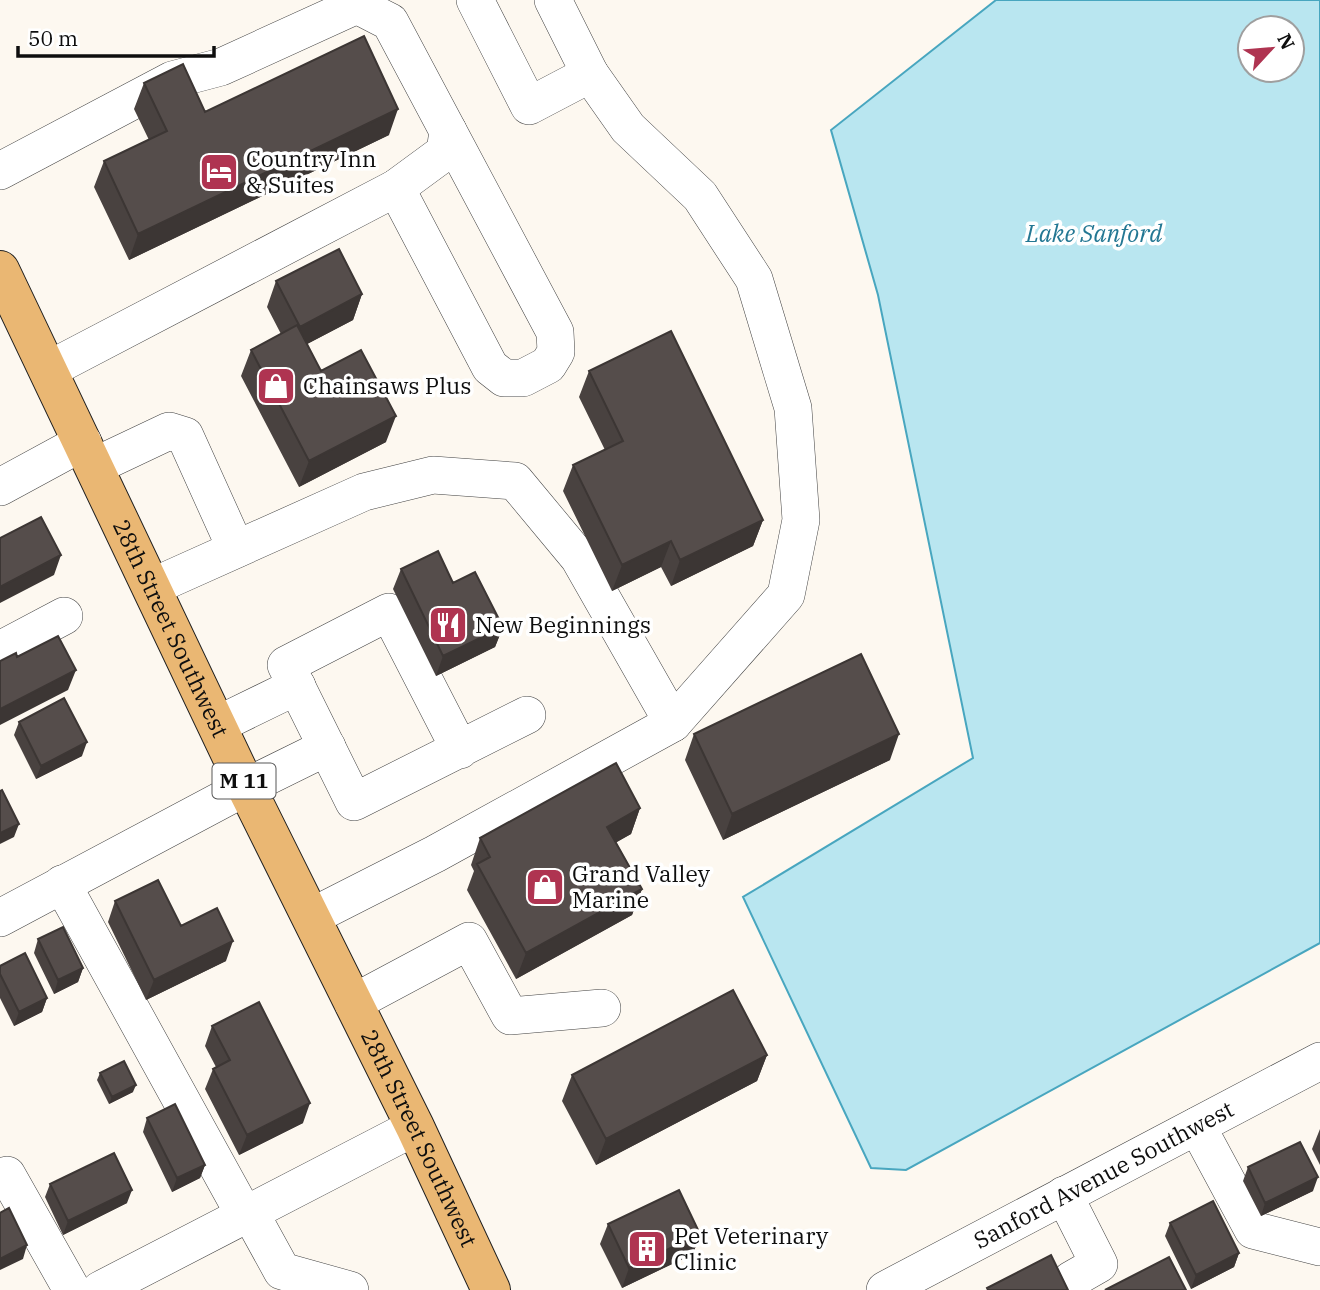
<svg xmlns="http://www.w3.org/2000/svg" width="1320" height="1290" font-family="'IBM Plex Serif',serif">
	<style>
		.water { fill: #b9e6f0; stroke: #48a6bf; stroke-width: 2; fill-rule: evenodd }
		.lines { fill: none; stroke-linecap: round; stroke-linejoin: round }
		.minor-casing { stroke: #414141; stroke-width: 38 }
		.major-casing { stroke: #1f1f1f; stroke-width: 40 }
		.minor { stroke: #fff; stroke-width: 37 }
		.major { stroke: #eab773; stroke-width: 38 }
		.wall { fill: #494240 }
		.shaded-wall { fill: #3c3634 }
		.building { fill: #554d4b; stroke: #3c3634; stroke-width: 2 }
		.labels { text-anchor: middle; stroke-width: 7; stroke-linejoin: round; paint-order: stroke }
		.shield { fill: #fff; stroke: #565656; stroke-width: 2 }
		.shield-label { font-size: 21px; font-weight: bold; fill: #0e0e0e }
		.poi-label { font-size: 23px; fill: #0e0e0e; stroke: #fff; text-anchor: start }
		.street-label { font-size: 23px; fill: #0e0e0e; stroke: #fff }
		.water-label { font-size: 24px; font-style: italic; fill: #237793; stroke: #fff }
	</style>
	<rect width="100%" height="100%" fill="#fdf8f0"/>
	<path class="water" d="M996,0H1320V943L906,1170L871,1168L743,897L973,758L878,295L831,130ZM1250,28H1292V70H1250Z"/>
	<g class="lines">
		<g class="minor-casing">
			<g id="minor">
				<path d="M475,0L529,106L590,74L553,0"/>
				<path d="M0,171L172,80L221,67L357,5L390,22L448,131L445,152L396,188L48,370"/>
				<path d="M396,188L490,367L504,378H523L548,365L556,352L555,332L448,131"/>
				<path d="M95,466L169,431L185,436L236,549"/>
				<path d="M0,487L83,442"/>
				<path d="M152,587L364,492L433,475L515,481L579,558L673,723"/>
				<path d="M0,650L64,616"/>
				<path d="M217,725L297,686"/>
				<path d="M460,750L389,612L286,665L354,802L527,715"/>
				<path d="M62,884L244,1214"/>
				<path d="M311,917L435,854L673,723L786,595L801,520L793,408L754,279L700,196L628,128L590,74"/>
				<path d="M0,918L246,787L327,747"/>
				<path d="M353,1003L469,941L510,1016L602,1008"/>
				<path d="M1197,1126L1253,1230L1320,1247"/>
				<path d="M7,1175L72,1290"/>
				<path d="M1064,1195L1099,1264L1071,1280"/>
				<path d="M249,1211L282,1271L350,1290"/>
				<path d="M100,1290L415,1127"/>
				<path id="s1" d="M885,1290L1320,1061"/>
			</g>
		</g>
		<g class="major-casing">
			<g id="major">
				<path id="s2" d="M0,270L246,787L415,1127L491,1290"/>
			</g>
		</g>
		<use href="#minor" class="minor"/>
		<use href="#major" class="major"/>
	</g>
	<path class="wall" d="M144,83L205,112L389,135L129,260L94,187L104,161L149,140L134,109Z
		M276,281L362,294L353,320L307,344L321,371L386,442L299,487L241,376L251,350L281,334L267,307Z
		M589,371L763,520L753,546L671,586L661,567L612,591L563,491L573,465L605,450L579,397Z
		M401,569L503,627L495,647L436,676L393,589Z
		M19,722L82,756L36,779L14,735Z
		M694,734L890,760L723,840L685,760Z
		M640,808L631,834L616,842L642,889L632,915L516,979L467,890L474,871L471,865L480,838Z
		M115,901L181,926L226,961L146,1000L108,922Z
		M38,939L83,968L78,982L54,994L34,953Z
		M0,966L47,998L42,1012L14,1026L0,998Z
		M212,1026L303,1123L239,1155L205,1089L213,1069L216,1067L205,1046Z
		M767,1055L757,1081L596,1165L562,1101L572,1075Z
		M100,1073L133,1092L109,1104L97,1080Z
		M147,1118L205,1165L200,1178L172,1192L143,1132Z
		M1320,1129V1165L1312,1149Z
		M1248,1167L1313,1191L1261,1216L1243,1181Z
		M50,1184L127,1203L63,1235L45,1197Z
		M1170,1223L1239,1253L1234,1267L1191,1289L1165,1236Z
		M608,1224L700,1234L693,1254L622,1288L600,1244Z"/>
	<path class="shaded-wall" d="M398,109L389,135L129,260L138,234Z
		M362,294L353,320L290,353L300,327Z
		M396,416L386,442L299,487L309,461Z
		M763,520L753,546L671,586L680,560Z
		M671,541L661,567L612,591L622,565Z
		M61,555L54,575L0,603V587Z
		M503,627L495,647L436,676L443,656Z
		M76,670L68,690L0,725V709Z
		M899,734L890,760L723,840L732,814Z
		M87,742L82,756L36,779L41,766Z
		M640,808L631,834L598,853L607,827Z
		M19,824L14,837L0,844V833Z
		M642,889L632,915L516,979L526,953Z
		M233,941L226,961L146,1000L154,980Z
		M83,968L78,982L54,994L58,980Z
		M47,998L42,1012L14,1026L19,1012Z
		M767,1055L757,1081L596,1165L606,1139Z
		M136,1085L133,1092L109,1104L112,1097Z
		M310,1103L303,1123L239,1155L247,1135Z
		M205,1165L200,1178L172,1192L177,1178Z
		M1318,1177L1313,1191L1261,1216L1265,1203Z
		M132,1190L127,1203L63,1235L68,1221Z
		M700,1234L693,1254L622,1288L629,1268Z
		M27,1245L23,1259L0,1270V1259Z
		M1239,1253L1234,1267L1191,1289L1196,1275Z"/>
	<path class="building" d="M364,36L398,109L138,234L104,161L167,131L144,83L183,64L205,112Z
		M339,249L362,294L300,327L276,281Z
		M297,325L321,371L361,350L396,416L309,461L251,350Z
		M671,331L763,520L680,560L671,541L622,565L573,465L623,441L589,371Z
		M41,517L61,555L0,587V538Z
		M438,551L453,583L475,572L503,627L443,656L401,569Z
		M58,636L76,670L0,709V661L16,653L17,657Z
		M861,654L899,734L732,814L694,734Z
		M64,698L87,742L41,766L19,722Z
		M616,763L640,808L607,827L642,889L526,953L477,864L490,857L480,838Z
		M2,790L19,824L0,833V791Z
		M158,880L181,926L217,908L233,941L154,980L115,901Z
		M63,927L83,968L58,980L38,939Z
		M25,953L47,998L19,1012L0,974V966Z
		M733,990L767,1055L606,1139L572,1075Z
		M259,1002L310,1103L247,1135L213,1069L230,1060L212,1026Z
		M124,1061L136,1085L112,1097L100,1073Z
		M175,1104L205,1165L177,1178L147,1118Z
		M1300,1142L1318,1177L1265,1203L1248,1167Z
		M114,1153L132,1190L68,1221L50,1184Z
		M679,1190L700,1234L629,1268L608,1224Z
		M1213,1201L1239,1253L1196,1275L1170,1223Z
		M9,1208L27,1245L0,1259V1213Z
		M1051,1255L1068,1290H988L987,1288Z
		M1169,1257L1186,1290H1105Z"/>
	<defs>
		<g id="hotel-square" transform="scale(2.0125)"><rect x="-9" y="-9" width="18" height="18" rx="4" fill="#af3451" stroke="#fff"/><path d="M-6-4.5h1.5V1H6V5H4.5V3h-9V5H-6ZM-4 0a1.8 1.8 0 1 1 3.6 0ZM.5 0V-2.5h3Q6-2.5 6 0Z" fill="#fff"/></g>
		<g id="shop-square" transform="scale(2.0125)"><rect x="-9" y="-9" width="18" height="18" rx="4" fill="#af3451" stroke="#fff"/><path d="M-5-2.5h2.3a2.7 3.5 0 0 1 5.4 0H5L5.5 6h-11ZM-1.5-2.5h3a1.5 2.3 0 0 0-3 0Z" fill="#fff"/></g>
		<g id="restaurant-square" transform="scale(2.0125)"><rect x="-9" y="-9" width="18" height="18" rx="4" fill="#af3451" stroke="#fff"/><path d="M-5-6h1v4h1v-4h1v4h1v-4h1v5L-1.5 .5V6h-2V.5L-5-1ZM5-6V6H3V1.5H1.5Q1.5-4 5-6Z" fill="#fff"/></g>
		<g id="building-square" transform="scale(2.0125)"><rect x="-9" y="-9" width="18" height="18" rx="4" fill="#af3451" stroke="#fff"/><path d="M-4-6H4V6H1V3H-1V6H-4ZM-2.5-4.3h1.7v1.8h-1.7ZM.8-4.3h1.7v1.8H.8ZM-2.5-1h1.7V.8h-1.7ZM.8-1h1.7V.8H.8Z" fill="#fff"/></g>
	</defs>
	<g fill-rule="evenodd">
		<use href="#hotel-square" x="219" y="172"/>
		<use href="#shop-square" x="276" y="386"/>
		<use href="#restaurant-square" x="448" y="625"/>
		<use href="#shop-square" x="545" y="887"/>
		<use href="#building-square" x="647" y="1249"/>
	</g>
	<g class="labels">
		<rect class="shield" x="212.5" y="763.5" width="63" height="35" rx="5"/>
		<g class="shield-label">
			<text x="244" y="788">M 11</text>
		</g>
		<g class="poi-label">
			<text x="246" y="167">Country Inn<tspan x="246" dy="26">&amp; Suites</tspan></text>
			<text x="303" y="394">Chainsaws Plus</text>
			<text x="475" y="633">New Beginnings</text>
			<text x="572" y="882">Grand Valley<tspan x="572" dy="26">Marine</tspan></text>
			<text x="674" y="1244">Pet Veterinary<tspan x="674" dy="26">Clinic</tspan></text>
		</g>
		<g class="street-label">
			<text dy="8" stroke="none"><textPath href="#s2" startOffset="397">28th Street Southwest</textPath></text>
			<text dy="8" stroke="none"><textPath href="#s2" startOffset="964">28th Street Southwest</textPath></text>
			<text dy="8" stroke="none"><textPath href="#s1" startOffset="247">Sanford Avenue Southwest</textPath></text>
		</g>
		<g class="water-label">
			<text x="1094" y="242">Lake Sanford</text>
		</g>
	</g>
	<g transform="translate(1271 49) rotate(64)"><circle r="33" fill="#ffffff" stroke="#9f9f9f" stroke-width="2"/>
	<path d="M0-5L12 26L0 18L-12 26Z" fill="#af3451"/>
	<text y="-10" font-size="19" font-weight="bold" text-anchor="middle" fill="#0e0e0e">N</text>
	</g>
	<path d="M18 46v10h196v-10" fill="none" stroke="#0e0e0e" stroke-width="3.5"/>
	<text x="28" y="46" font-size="21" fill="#0e0e0e" stroke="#ffffff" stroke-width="5" paint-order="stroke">50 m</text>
</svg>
